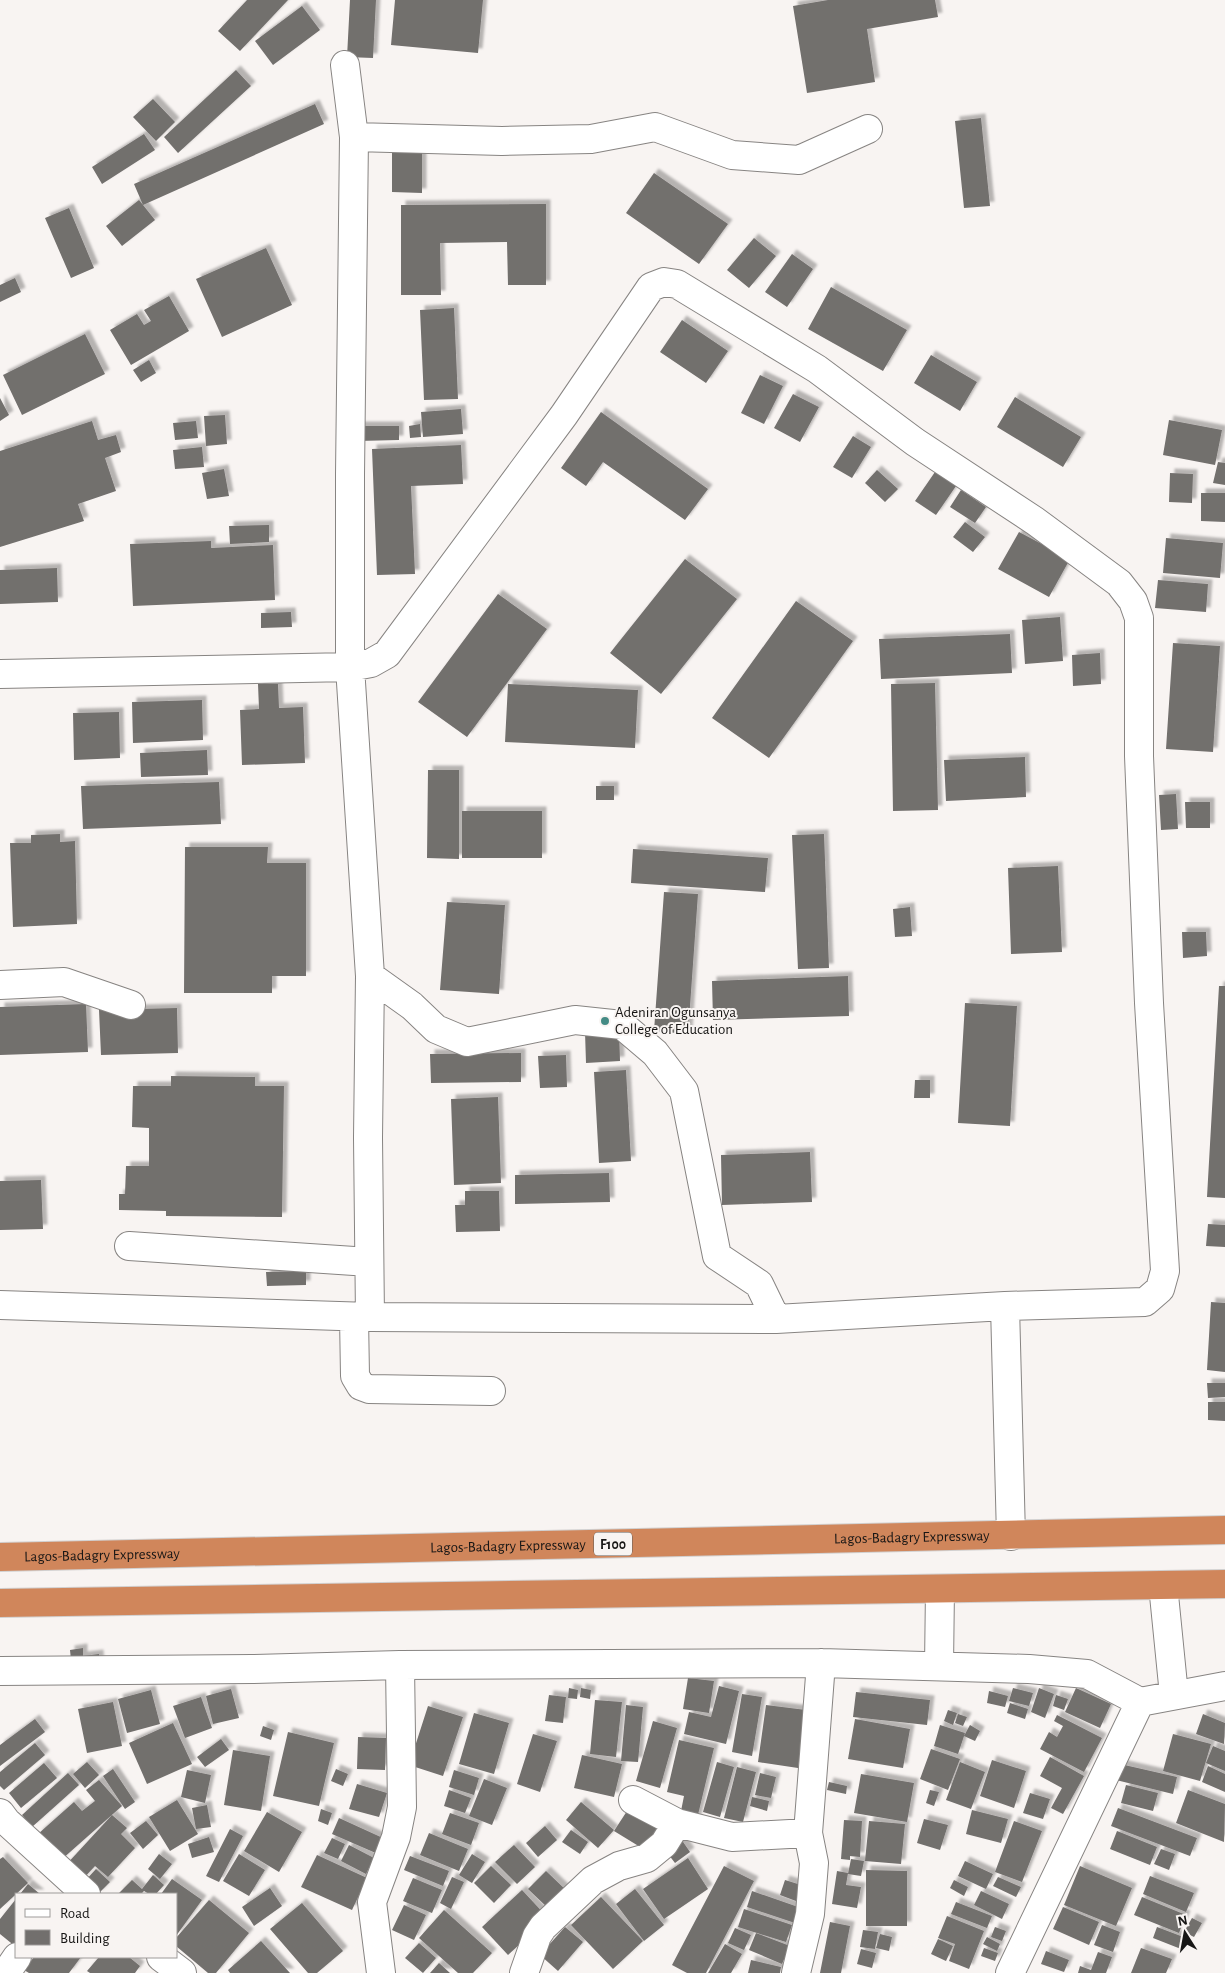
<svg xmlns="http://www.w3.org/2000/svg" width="1225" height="1973" font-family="'Alegreya Sans',sans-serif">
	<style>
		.building { fill: #726f6d; filter: url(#shadow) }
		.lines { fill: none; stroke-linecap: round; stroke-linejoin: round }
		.minor-casing { stroke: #878482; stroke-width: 30 }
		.highway-casing { stroke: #d1d0d0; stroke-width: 30 }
		.minor { stroke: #fff; stroke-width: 28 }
		.highway { stroke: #d0865b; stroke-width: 28 }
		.poi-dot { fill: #448b85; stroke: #f8f4f2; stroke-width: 2 }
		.labels { text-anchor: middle; stroke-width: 4; stroke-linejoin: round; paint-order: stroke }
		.shield { fill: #f8f4f2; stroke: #5a5957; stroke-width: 1 }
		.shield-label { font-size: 14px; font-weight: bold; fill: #171615 }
		.poi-label { font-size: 15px; fill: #171615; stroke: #f8f4f2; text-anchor: start }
		.street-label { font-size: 15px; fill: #171615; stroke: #f8f4f2 }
	</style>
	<defs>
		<filter id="shadow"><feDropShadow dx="4.5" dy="-4.5" stdDeviation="1" flood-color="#0004"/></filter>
	</defs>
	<rect width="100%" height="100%" fill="#f8f4f2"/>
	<path class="building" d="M247,0H288L240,51L218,31Z
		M350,0H376L373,58L347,57Z
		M395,0H483L478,53L391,45Z
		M828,0H935L938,17L867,29L875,82L807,93L793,6Z
		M302,6L320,30L273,65L255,41Z
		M236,70L251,86L178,153L164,137Z
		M153,99L175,122L156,141L133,117Z
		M315,104L324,124L143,205L134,184Z
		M981,118L990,206L964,208L955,121Z
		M144,134L155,150L102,184L92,167Z
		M392,140H422V193L392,192Z
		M654,173L728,224L699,264L626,213Z
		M139,200L155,220L122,246L106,226Z
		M546,204V285H508L507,242L440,243L441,295H401V205Z
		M69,208L94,268L71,278L45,218Z
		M754,238L776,256L749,288L727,270Z
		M266,248L292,305L222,337L196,279Z
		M792,254L813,269L787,307L765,292Z
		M15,278L21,292L0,302V285Z
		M831,287L907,330L883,371L808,329Z
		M169,296L189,331L131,365L110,330L137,314L144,325L151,321L144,310Z
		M454,308L458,399L424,400L420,310Z
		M682,320L728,351L706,383L660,352Z
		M85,334L105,374L22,415L3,375Z
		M931,355L977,382L960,411L914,383Z
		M149,360L156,373L141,382L133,370Z
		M760,375L783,386L764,424L741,413Z
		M793,394L819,407L800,442L774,428Z
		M1015,397L1081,437L1063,467L997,427Z
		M0,398L9,415L0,421Z
		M461,409L463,434L423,437L421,412Z
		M601,412L708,489L685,520L603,462L586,486L561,468Z
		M225,415L227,444L206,446L204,416Z
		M1169,420L1222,430L1215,465L1163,455Z
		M92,421L98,440L116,435L121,452L105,458L116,491L78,504L84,521L0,547V451Z
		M196,421L198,438L175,440L173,423Z
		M420,424L421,437L410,438L409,426Z
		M358,426H399V440L358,441Z
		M853,436L871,447L852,478L833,467Z
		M461,445L463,484L411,486L415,574L377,575L372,449Z
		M202,447L204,467L175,469L173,450Z
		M1218,462L1225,463V485L1213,483Z
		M224,469L229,496L207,499L202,473Z
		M877,470L898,489L885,502L865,483Z
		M935,472L956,486L936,515L915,501Z
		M1170,473L1193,474L1192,503L1169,502Z
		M961,490L986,507L975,523L950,507Z
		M1201,493H1225V522L1201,521Z
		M965,522L985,537L973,552L953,537Z
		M269,525V542L230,544L229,526Z
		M1019,532L1070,559L1049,597L998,569Z
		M1166,538L1223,543L1220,578L1163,573Z
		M211,541V548L273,545L275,600L133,606L130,544Z
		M685,559L737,599L661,694L610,653Z
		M57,568L58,602L0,604V570Z
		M1158,580L1208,584L1206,612L1155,608Z
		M498,594L547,629L467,737L418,702Z
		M796,601L853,641L769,758L712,718Z
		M291,612L292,627L261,628V613Z
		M1060,617L1063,661L1025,664L1022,620Z
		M1010,634L1012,673L881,679L879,639Z
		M1173,643L1220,646L1213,752L1166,749Z
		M1100,653L1101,684L1073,686L1072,655Z
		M935,683L938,810L893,811L891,684Z
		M258,684H278L279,708L303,707L305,763L242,765L240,710L259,709Z
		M508,684L638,690L635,748L505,742Z
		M202,700L203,740L133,743L132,702Z
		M119,712L120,758L74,760L73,713Z
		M207,750L208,775L141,777L140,753Z
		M1025,757L1026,797L946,801L944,760Z
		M428,770H459V859L427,858Z
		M219,782L221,824L83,829L81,786Z
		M596,786H614V800H596Z
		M1176,794L1178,829L1161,830L1159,795Z
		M1185,802H1210V828H1186Z
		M462,811H542V858H462Z
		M60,834V842L75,841L77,924L13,927L10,843H31V835Z
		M824,834L829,968L798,969L792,835Z
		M185,847H268L267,863H306V976H272V993H184Z
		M633,849L768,858L765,892L631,883Z
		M1058,866L1062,952L1011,954L1008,868Z
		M664,892L698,894L688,1034L654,1031Z
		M447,902L505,905L499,994L440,990Z
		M910,907L912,936L895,937L893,909Z
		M1182,932H1206L1207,956L1183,958Z
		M848,976L849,1016L713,1020L712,981Z
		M1219,986H1225V1198L1207,1197Z
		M965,1003L1017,1006L1010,1126L958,1123Z
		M86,1004L88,1052L0,1055V1007Z
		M177,1008L178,1053L101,1055L99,1010Z
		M619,1030L620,1061L586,1063L585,1032Z
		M521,1053V1082L431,1083L430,1054Z
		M566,1055L567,1087L540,1088L538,1056Z
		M626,1070L631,1161L599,1163L594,1072Z
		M171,1076L255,1077V1086H284L282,1217L166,1216V1211L119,1210V1194H125L126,1166H149V1128L132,1127L133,1086H171Z
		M915,1080H930V1098H914Z
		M498,1097L501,1183L454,1185L451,1099Z
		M810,1152L812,1202L722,1205L721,1155Z
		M609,1173L610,1202L515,1204V1175Z
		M41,1180L43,1229L0,1230V1181Z
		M465,1191H499L500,1231L456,1232L455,1205H465Z
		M1208,1224L1225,1225V1247L1206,1246Z
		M306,1271V1285L267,1286L266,1272Z
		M1211,1302L1225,1303V1372L1207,1370Z
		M1207,1383H1225V1397L1208,1398Z
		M1208,1402H1225V1421L1208,1420Z
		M83,1648V1656L99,1654L100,1667L72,1670L70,1650Z
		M688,1678L714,1681L709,1713L683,1709Z
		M719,1686L739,1691L726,1744L684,1734L689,1712L711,1717Z
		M569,1688L578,1690L577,1699L568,1698Z
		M581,1688L591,1690L590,1699L580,1697Z
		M1013,1688L1033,1693L1029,1706L1009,1701Z
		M1039,1688L1054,1694L1045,1718L1031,1712Z
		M1076,1688L1111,1704L1100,1728L1065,1712Z
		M231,1689L239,1718L213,1724L206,1696Z
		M151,1690L160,1724L127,1733L118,1699Z
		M989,1691L1008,1696L1005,1707L987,1703Z
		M856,1692L930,1700L927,1725L853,1717Z
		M742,1694L762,1697L752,1756L732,1752Z
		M549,1695L566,1697L563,1723L545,1721Z
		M1056,1695L1068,1699L1064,1710L1053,1706Z
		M201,1697L212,1728L185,1738L173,1706Z
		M595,1700L622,1702L616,1757L590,1754Z
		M113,1702L122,1746L87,1753L78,1709Z
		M1010,1703L1028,1709L1025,1719L1007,1713Z
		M626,1705L643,1707L638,1762L621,1761Z
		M766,1705L806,1710L798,1768L758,1762Z
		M428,1706L463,1717L443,1776L409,1765Z
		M948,1710L957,1713L953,1725L944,1721Z
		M474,1713L509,1723L494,1774L459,1764Z
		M958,1714L967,1717L963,1726L955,1723Z
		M1203,1714L1225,1723L1224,1744L1196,1734Z
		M1057,1715L1102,1738L1084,1772L1040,1749L1049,1732L1057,1737L1063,1726L1054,1721Z
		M35,1719L45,1732L0,1766V1745Z
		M855,1719L910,1729L903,1768L848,1759Z
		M653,1721L677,1728L660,1788L636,1781Z
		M173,1723L192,1764L147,1784L129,1743Z
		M940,1725L965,1733L958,1754L934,1746Z
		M970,1725L980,1731L975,1741L964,1736Z
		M263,1726L274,1730L271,1740L260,1736Z
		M288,1732L334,1743L319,1806L273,1796Z
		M533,1734L557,1741L540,1792L517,1784Z
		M1173,1734L1211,1744L1200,1781L1163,1771Z
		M358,1737L386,1738L385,1770L357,1769Z
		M221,1739L229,1750L205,1767L197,1757Z
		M679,1740L714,1748L697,1819L680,1816L684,1796L667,1792Z
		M35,1743L45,1755L4,1790L0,1786V1772Z
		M1213,1746L1225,1751V1771L1206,1763Z
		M931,1749L960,1759L948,1790L920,1779Z
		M233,1750L270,1756L261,1811L224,1805Z
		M582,1755L622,1764L614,1797L574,1788Z
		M1050,1757L1084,1776L1063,1814L1051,1808L1062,1788L1040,1776Z
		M992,1760L1026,1771L1014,1808L980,1796Z
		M87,1762L99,1775L85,1788L73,1774Z
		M717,1762L734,1767L720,1817L703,1812Z
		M960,1762L985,1772L971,1809L946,1800Z
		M44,1763L57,1778L21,1808L9,1793Z
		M1120,1764L1177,1777L1173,1794L1116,1780Z
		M1208,1766L1225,1774V1792L1202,1782Z
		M737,1767L756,1772L743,1822L724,1818Z
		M113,1769L135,1802L125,1809L103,1776Z
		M336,1769L348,1774L343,1786L331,1781Z
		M187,1770L211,1775L205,1803L181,1797Z
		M454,1770L479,1778L474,1795L449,1787Z
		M68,1773L79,1785L32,1827L22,1815Z
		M760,1773L776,1777L771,1798L755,1795Z
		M861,1774L914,1783L907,1822L854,1813Z
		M484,1779L507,1788L492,1825L469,1816Z
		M99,1780L122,1806L61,1860L38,1834L74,1802L82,1811L95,1801L86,1790Z
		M829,1782L847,1786L846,1794L827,1790Z
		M357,1784L387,1793L379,1817L349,1809Z
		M1126,1785L1158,1793L1153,1811L1121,1803Z
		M449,1790L471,1798L465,1813L444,1806Z
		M930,1790L939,1792L934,1806L926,1803Z
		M1188,1790L1225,1804L1224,1842L1176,1823Z
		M1030,1793L1050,1799L1043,1819L1023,1813Z
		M752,1797L769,1801L767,1811L750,1806Z
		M177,1800L198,1834L170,1851L149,1817Z
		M581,1802L614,1830L598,1848L566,1820Z
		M207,1805L211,1827L196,1829L192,1808Z
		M629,1808L664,1830L650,1853L614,1831Z
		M1118,1808L1197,1838L1190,1856L1111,1826Z
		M321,1809L332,1813L328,1825L318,1821Z
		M972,1810L1008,1819L1001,1843L966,1834Z
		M267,1812L302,1832L279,1872L244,1851Z
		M450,1813L479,1823L471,1845L442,1834Z
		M112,1815L127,1828L121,1834L135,1848L108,1877L95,1866L81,1881L65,1866Z
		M339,1818L385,1839L378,1854L332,1834Z
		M924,1819L948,1825L940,1850L917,1843Z
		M844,1820L862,1821L860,1857L850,1856V1860L841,1859Z
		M146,1821L158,1835L143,1849L130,1833Z
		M869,1821L905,1824L901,1864L865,1861Z
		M1014,1821L1042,1831L1022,1882L995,1872Z
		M545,1826L557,1840L538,1857L526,1843Z
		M230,1829L243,1836L219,1882L206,1876Z
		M571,1830L588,1842L580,1854L562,1842Z
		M1117,1831L1157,1847L1150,1865L1110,1849Z
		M429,1833L468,1849L459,1871L420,1855Z
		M209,1837L214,1852L192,1858L188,1844Z
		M332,1838L345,1844L338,1859L324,1853Z
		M681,1839L690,1852L675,1863L665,1850Z
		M349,1845L374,1858L366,1874L341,1861Z
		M514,1845L535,1867L517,1884L495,1862Z
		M1161,1849L1175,1854L1169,1870L1154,1864Z
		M159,1854L172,1864L160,1879L148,1869Z
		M239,1854L265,1870L249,1896L223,1881Z
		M472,1854L485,1862L472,1883L459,1875Z
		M317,1855L367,1878L352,1910L301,1887Z
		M410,1856L449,1871L443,1886L404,1870Z
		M3,1857L28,1883L0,1909V1859Z
		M688,1858L708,1889L664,1919L643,1889Z
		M851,1859L864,1861L861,1876L848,1874Z
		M965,1861L993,1874L986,1889L958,1876Z
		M491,1866L511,1885L494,1903L474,1883Z
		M724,1866L754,1881L706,1973H687L672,1965Z
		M1080,1866L1132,1888L1116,1926L1064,1905Z
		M96,1869L110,1882L98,1894L85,1881Z
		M866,1870L907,1871V1926H866Z
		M546,1871L568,1892L550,1910L528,1889Z
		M837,1871L848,1873L846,1885L861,1887L857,1908L832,1904Z
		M153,1875L164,1885L156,1894H149L144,1891L141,1894H118L132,1880L142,1889Z
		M1150,1876L1194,1893L1186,1912L1143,1894Z
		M452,1877L464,1882L451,1909L440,1903Z
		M998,1877L1021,1887L1016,1897L993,1886Z
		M413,1878L442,1890L432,1913L403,1901Z
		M172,1879L202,1900L176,1936V1894H161Z
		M785,1880L801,1885L796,1901L780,1895Z
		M954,1880L968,1887L964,1896L950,1888Z
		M28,1884L40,1894H20Z
		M270,1888L282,1906L254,1926L242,1907Z
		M635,1889L664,1925L644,1941L616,1904Z
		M522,1890L548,1918L508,1955L482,1927Z
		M752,1891L801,1908L795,1923L747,1907Z
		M981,1891L1009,1904L1002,1919L974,1905Z
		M601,1897L643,1941L613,1969L571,1925Z
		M1142,1897L1186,1915L1179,1933L1134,1915Z
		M16,1899V1947L0,1934V1919Z
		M209,1900L249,1933L216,1973H208L176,1946V1938Z
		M956,1902L992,1916L987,1928L951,1914Z
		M302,1903L343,1951L317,1973H308L270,1929Z
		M404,1905L426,1915L414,1940L392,1930Z
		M1063,1907L1099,1922L1089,1945L1053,1929Z
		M744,1909L792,1925L786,1942L738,1927Z
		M444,1910L492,1953L473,1973H458L419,1938Z
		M947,1916L984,1931L969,1969L949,1961L955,1944L938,1938Z
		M1192,1918L1202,1923L1194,1937L1184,1932Z
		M830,1922L850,1926L841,1973H820Z
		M1102,1925L1120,1932L1113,1952L1094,1945Z
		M565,1927L583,1942L558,1971L540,1955Z
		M995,1927L1006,1931L1002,1941L991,1937Z
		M1157,1927L1186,1938L1181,1949L1153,1938Z
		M735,1928L751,1935L744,1950L728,1943Z
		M863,1930L878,1932L875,1949L860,1947Z
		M756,1933L790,1946L782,1964L749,1950Z
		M880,1934L892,1937L889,1951L876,1948Z
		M987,1937L1000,1944L997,1951L983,1944Z
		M938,1939L953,1946L946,1961L931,1954Z
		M261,1941L290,1973H230L228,1970Z
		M419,1943L436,1958L423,1973L405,1958Z
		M725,1944L742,1954L731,1973H708Z
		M984,1948L998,1953L995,1961L981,1956Z
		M1141,1948L1172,1959L1166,1973H1131Z
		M861,1949L876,1953L872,1968L857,1964Z
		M1046,1951L1069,1960L1064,1972L1041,1964Z
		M1098,1952L1112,1957L1106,1973H1078L1080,1966L1091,1970Z
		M34,1957H81L69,1973H29L24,1970Z
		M99,1957H129L140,1966L135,1973H90L87,1971Z
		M751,1960L781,1967L780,1973H748Z
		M439,1963L450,1973H430Z"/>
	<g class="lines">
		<g class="minor-casing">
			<path id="minor" d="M345,65L354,137L350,475V667L370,976L368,1138L370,1317
				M354,137L502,141L591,139L655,127L732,155L799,160L868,129
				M0,674L350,667L371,663L387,654L564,415L651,287L664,282L677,284L817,369L915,442L1035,521L1119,583L1133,601L1139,618V756L1149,1003L1165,1271L1160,1289L1145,1302L1005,1306L776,1319L370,1317L0,1305
				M370,976L412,1006L436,1029L467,1042L575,1020L622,1025L655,1053L684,1091L717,1256L759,1284L776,1319
				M0,985L64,982L131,1005
				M129,1246L369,1262
				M1005,1306L1011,1536
				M354,1317L355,1376L361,1386L369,1389L491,1391
				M1163,1585L1174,1695
				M939,1666L940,1589
				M0,1671L252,1669L400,1665L821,1663L1029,1669L1087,1674L1140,1702L1225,1686
				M633,1800L677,1823L732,1837L808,1833
				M0,1813L6,1821L86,1894
				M161,1957L182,1973
				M6,1973L17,1957
				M381,1973L372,1902L396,1837L402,1807L400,1665
				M524,1973L537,1936L543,1927L593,1880L619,1866L647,1858L664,1844L677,1823
				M796,1973L810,1914L814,1863L808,1833L821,1663
				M1010,1973L1140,1702"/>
		</g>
		<g class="highway-casing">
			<g id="highway">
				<path id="s1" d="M0,1557L1225,1530"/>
				<path d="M0,1603L1225,1584"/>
			</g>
		</g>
		<use href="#minor" class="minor"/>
		<use href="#highway" class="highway"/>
	</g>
	<circle class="poi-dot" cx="605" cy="1021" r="5"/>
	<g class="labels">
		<rect class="shield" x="594" y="1532.5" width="38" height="23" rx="4"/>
		<g class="shield-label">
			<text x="613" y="1549">F100</text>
		</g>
		<g class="poi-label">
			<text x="615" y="1017">Adeniran Ogunsanya<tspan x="615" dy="17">College of Education</tspan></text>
		</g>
		<g class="street-label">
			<text dy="5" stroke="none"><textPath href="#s1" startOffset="912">Lagos-Badagry Expressway</textPath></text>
			<text dy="5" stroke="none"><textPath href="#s1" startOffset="508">Lagos-Badagry Expressway</textPath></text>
			<text dy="5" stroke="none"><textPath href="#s1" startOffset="102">Lagos-Badagry Expressway</textPath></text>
		</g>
	</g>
	<rect x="15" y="1893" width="162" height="65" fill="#f8f4f2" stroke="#9e9b9a"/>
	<rect x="25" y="1909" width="25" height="8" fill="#ffffff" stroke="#9e9b9a"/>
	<text x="60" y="1918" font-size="15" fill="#171615">Road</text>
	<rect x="25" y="1930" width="25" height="15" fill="#726f6d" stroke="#9e9b9a"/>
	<text x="60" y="1943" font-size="15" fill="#171615">Building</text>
	<g transform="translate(1185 1933) rotate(349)" stroke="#f8f4f2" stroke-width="4" paint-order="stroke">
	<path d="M0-4L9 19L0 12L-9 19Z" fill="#171615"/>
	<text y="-8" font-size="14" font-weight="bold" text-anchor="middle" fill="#171615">N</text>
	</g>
</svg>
